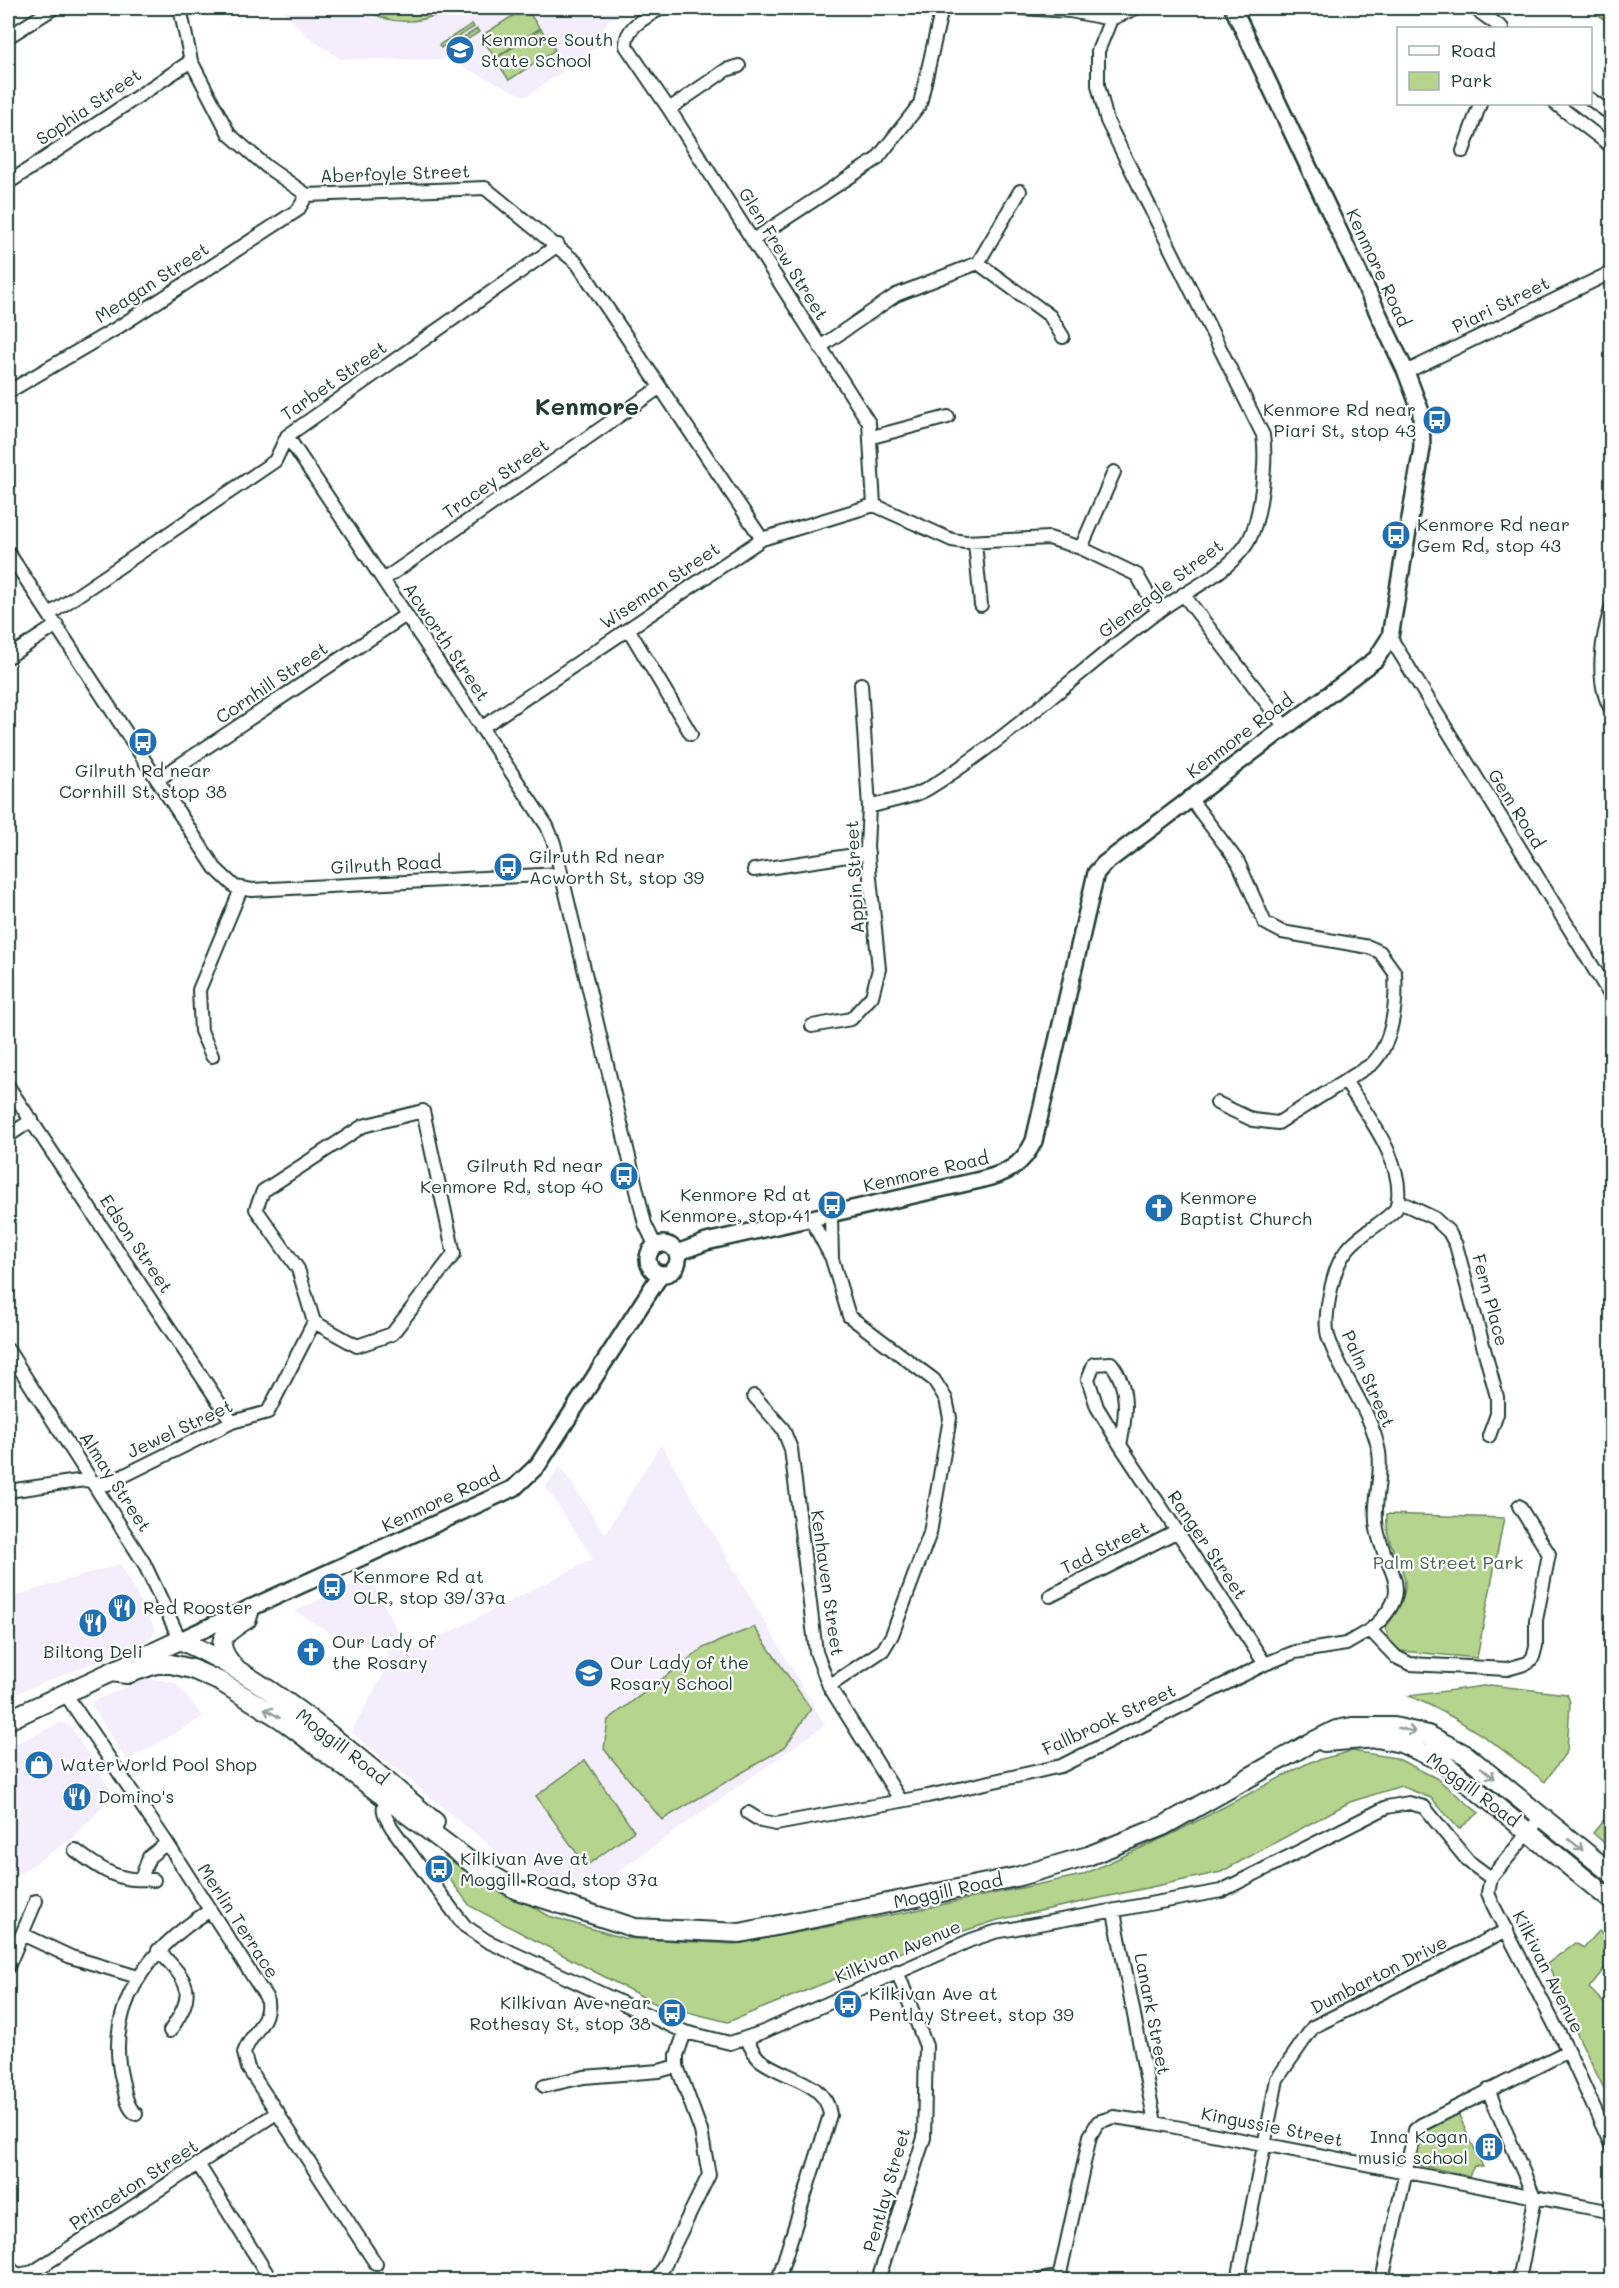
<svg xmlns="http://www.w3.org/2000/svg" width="1619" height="2288" font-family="Mali,sans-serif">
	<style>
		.built { fill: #f4edfb }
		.green { fill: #b5d48d; stroke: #6a8860; stroke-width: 1.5 }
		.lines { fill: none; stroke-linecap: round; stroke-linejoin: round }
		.minor-casing { stroke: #1f3d34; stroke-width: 16 }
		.tertiary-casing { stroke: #1f3d34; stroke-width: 20 }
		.primary-casing { stroke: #1f3d34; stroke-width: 22 }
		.minor { stroke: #fff; stroke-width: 12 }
		.tertiary { stroke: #fff; stroke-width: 15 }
		.primary { stroke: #fff; stroke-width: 18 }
		.oneway { stroke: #8f9e9a }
		.labels { text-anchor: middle; stroke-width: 4.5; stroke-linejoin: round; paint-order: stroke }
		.poi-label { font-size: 18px; fill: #1f3d34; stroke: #fff; text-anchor: start }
		.street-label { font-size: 18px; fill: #1f3d34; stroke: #fff }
		.park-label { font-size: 18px; fill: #44634a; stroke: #fff }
		.district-label { font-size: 24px; font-weight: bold; fill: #1f3d34; stroke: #fff }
	</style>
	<rect width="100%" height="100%" fill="#fff"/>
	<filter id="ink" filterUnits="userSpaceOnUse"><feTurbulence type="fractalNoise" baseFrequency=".0167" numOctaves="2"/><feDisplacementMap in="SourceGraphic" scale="12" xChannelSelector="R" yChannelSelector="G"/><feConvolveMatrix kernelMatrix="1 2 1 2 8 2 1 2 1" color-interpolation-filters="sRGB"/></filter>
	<g filter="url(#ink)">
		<path class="built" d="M280,8H629L606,23L604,29L607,40L526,97L448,60L340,59L306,35Z
			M661,1444L825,1725L591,1891L549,1880L501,1855L351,1732L390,1662L389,1655L380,1645L372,1649L344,1634L337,1637L295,1611L370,1577L409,1653L593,1559L546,1487L560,1466L605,1534Z
			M120,1564L156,1630L148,1641L8,1697V1598Z
			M148,1678L176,1683L203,1717L127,1761L91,1704L93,1701Z
			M60,1723L69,1724L114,1795L75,1837L8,1881V1747Z"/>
		<path class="green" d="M363,8H456C423,22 394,29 363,8Z
			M525,8L540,28L495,58L481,36Z
			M1589,8H1611V25Z
			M472,24L474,27L441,48L439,45Z
			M477,29L479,32L446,53L444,50Z
			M541,29L555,50L509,80L495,59Z
			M1387,1514L1504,1518L1477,1658L1401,1651L1391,1644L1385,1628C1431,1571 1383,1566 1387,1514Z
			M754,1627L811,1709L785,1747L662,1820L604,1749L608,1720L703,1648Z
			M1490,1685L1567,1694L1570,1702L1567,1751L1545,1782C1501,1748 1461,1717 1409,1696Z
			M1352,1751L1396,1758L1436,1778L1479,1813L1459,1829L1431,1798L1401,1786L1350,1802L1221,1872L998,1920L917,1946L728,2022L658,2005L470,1906L436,1861L447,1856L549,1916L623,1938L735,1944L907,1912L1082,1875L1176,1832L1310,1762Z
			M585,1760L634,1831L586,1866L536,1796Z
			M1611,1811V1849L1593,1833Z
			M1599,1931L1611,1940V1960L1589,1988L1611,2010V2103L1552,1983L1555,1978L1547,1964L1575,1943L1584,1948Z
			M1458,2113L1483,2167L1474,2166L1469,2176L1420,2165L1417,2158L1423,2132Z"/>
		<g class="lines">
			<g class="minor-casing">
				<path id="minor" d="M180,8L191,61L229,134L267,167L307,195L485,188L577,263L762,539
					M661,8C646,18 625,26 626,46L669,109L869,423L874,505
					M1021,8L1070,11L1111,19
					M1474,8L1502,28
					M8,37L54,8
					M1590,99L1612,115
					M1556,104L1612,147
					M669,109L726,70L739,66
					M1463,151L1480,104
					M8,183L191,61
					M753,240L877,159L920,104L942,8
					M978,263L1020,191
					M820,347L896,295L978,263L1050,316L1063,337
					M1406,372L1612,272
					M8,392L117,328L298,210L307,195
					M287,436L547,826L554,843L645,1224L656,1247
					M872,437L948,417
					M874,505L952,540L965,542L1049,538L1081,548L1137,575L1158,612
					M975,543L981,605
					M1081,548L1114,472
					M8,552L215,868L235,887L252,890L561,874
					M383,580L659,388
					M1183,594L1285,727
					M1612,606C1602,636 1594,682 1612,711
					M50,614L275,461L287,436L558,245
					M629,630L691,734
					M1390,637L1612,998
					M8,657L57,625
					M481,728L762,539L874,505
					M157,780L406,615
					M1189,797L1238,862L1265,923L1282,932L1369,947L1380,952L1395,973C1397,1003 1393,1043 1372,1064L1278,1123L1253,1120L1217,1103
					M869,807C888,801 913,798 929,788C1008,739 1082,669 1156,613C1185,591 1224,576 1246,545C1261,523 1267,461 1263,435L1107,121L1098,85V51L1111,19L1136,8
					M754,870L868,853
					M812,1026L851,1019L872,996L879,969L867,847L869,807L861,684
					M212,1056L201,1031L199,990L241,889
					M1345,1081C1366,1113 1409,1167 1396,1209C1378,1228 1352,1236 1340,1261C1332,1277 1323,1319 1328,1336C1341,1377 1371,1409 1379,1452C1383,1478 1372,1504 1377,1529C1385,1573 1419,1589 1370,1630L1396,1657L1410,1664L1507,1669L1528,1663L1533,1657L1536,1646V1620L1549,1554L1519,1506
					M8,1086L232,1422
					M8,1136L32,1120
					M1398,1201L1434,1218L1449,1232L1456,1245L1497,1397V1414L1489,1436
					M811,1219L830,1255
					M8,1350L144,1563L180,1640
					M754,1396L783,1429L791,1449L816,1652L829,1686L901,1801
					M1120,1445L1097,1407L1088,1379L1094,1364L1111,1363C1130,1387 1126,1417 1120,1445L1265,1664
					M8,1491L85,1480L107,1484L232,1422L268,1412L314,1322L298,1269L256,1209L263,1191L363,1126L423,1111L454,1254L392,1334L357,1346L314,1322
					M1050,1596L1176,1532
					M829,1686L883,1650L892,1635L930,1533L950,1418L946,1399L934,1380L849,1316L832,1259L831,1215
					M66,1695L167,1843L266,1997C273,2020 250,2033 244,2053L248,2068L376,2264
					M390,1794C379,1807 384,1815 392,1828L453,1911L465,1926L487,1941L685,2032L730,2043L763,2032L971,1940L995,1932L1221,1891L1387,1807L1409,1803L1424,1807L1468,1861L1491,1878L1488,1893L1493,1905L1568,2051L1612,2147
					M748,1813L761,1821L776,1824L928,1796L1061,1766L1265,1664L1295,1652L1346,1644L1370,1630
					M75,1850C95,1865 116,1881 141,1879L149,1857L167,1843
					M1491,1878L1541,1817
					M141,1879L154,1880
					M36,1901L22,1934L71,1957L138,1977
					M1114,1912L1155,2123
					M158,1950C190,1984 197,1991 170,2031
					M8,1967L22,1934
					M747,2039C750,2046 753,2053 759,2059C783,2079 826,2080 830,2115L778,2280
					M544,2086L584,2077L659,2071L677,2066
					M1488,2090L1535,2199L1519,2280
					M136,2114C126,2107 125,2091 122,2080C104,2007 149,1948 209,1911
					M198,2164L271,2280
					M8,2267L18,2275L33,2272L278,2112
					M1059,2278L1090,2136L1098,2122L1114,2117L1155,2123L1612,2212
					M657,2280L709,2175L701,2131L677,2066V2055L685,2032
					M878,2280L924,2138L926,2046L897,1971
					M1042,2280L1050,2278L1064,2280
					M1238,2280L1277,2079L1313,2027L1507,1930
					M1382,2280L1415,2130L1421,2125L1568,2051"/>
			</g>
			<g class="tertiary-casing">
				<path id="tertiary" d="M648 1259a15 15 0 1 1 30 0a15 15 0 1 1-30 0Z
					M677,1253L706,1242L980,1180C1006,1174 1022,1166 1034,1141L1096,873L1104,864L1376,659L1390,637L1422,448L1421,412L1406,372L1233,8
					M180,1640L514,1488L538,1465L661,1274"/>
			</g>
			<g class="primary-casing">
				<path id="primary" d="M234,1667C212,1641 223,1634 247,1619L250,1609
					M111,1672L127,1674L156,1664H171L192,1669L221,1682L281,1719L476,1866L517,1890L635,1928L740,1933L1016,1877L1088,1856L1163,1826L1310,1743L1336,1730L1352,1727H1394L1428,1735L1466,1755L1612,1874
					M8,1720L180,1640C275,1682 356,1756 435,1822
					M1324,1742L1377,1738L1401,1743L1441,1761L1612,1901"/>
			</g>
			<use href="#minor" class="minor"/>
			<use href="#tertiary" class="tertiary"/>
			<use href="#primary" class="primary"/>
		</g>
		<defs><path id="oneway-shaft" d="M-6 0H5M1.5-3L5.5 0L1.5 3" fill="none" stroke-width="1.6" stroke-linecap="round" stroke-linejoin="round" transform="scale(1.5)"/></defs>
		<g class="oneway">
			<use href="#oneway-shaft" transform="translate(272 1713) rotate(-148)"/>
			<use href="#oneway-shaft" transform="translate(1407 1730) rotate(14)"/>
			<use href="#oneway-shaft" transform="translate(1488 1773) rotate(39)"/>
			<use href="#oneway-shaft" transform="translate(1576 1845) rotate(39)"/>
		</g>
	</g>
	<defs>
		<g id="school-disc" transform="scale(1.5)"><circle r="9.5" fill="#1f6fb2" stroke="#fff"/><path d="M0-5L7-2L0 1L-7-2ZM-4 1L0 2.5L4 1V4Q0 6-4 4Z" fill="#fff"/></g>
		<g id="bus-disc" transform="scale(1.5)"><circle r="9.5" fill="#1f6fb2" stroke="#fff"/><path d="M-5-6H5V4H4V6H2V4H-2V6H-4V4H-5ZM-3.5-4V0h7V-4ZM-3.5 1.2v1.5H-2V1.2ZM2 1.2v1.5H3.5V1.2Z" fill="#fff"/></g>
		<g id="church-disc" transform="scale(1.5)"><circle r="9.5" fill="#1f6fb2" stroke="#fff"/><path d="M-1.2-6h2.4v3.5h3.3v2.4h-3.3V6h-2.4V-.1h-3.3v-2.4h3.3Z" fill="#fff"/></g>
		<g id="restaurant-disc" transform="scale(1.5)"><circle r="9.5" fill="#1f6fb2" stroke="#fff"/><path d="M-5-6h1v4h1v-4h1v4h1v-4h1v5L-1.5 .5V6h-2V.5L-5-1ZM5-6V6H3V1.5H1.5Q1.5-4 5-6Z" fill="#fff"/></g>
		<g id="shop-disc" transform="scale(1.5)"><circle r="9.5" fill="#1f6fb2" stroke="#fff"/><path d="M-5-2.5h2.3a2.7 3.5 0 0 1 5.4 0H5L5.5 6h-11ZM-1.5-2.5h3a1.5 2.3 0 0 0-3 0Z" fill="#fff"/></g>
		<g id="building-disc" transform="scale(1.5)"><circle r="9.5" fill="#1f6fb2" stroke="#fff"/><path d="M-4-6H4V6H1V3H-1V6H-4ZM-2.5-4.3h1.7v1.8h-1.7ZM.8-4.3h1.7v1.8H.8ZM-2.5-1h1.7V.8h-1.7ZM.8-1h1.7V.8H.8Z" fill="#fff"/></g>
	</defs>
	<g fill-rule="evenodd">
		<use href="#school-disc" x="460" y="50"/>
		<use href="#bus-disc" x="1437" y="420"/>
		<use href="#bus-disc" x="1396" y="535"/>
		<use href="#bus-disc" x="143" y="742"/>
		<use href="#bus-disc" x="508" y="867"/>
		<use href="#bus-disc" x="624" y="1176"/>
		<use href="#bus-disc" x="832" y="1205"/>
		<use href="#church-disc" x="1159" y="1208"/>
		<use href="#bus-disc" x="332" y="1587"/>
		<use href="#restaurant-disc" x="122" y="1608"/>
		<use href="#restaurant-disc" x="93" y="1623"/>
		<use href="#church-disc" x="311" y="1652"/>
		<use href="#school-disc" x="589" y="1673"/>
		<use href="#shop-disc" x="39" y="1765"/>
		<use href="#restaurant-disc" x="77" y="1797"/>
		<use href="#bus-disc" x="439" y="1869"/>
		<use href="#bus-disc" x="848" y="2004"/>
		<use href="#bus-disc" x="672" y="2013"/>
		<use href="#building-disc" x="1489" y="2147"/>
	</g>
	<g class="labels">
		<g class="poi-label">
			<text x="481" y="46">Kenmore South<tspan x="481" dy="21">State School</tspan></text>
			<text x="1416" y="416" text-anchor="end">Kenmore Rd near<tspan x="1416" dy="21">Piari St, stop 43</tspan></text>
			<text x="1417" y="531">Kenmore Rd near<tspan x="1417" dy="21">Gem Rd, stop 43</tspan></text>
			<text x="143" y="777" text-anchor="middle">Gilruth Rd near<tspan x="143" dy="21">Cornhill St, stop 38</tspan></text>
			<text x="529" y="863">Gilruth Rd near<tspan x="529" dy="21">Acworth St, stop 39</tspan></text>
			<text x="603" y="1172" text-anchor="end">Gilruth Rd near<tspan x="603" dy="21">Kenmore Rd, stop 40</tspan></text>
			<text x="811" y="1201" text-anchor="end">Kenmore Rd at<tspan x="811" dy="21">Kenmore, stop 41</tspan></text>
			<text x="1180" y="1204">Kenmore<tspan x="1180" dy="21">Baptist Church</tspan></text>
			<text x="353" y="1583">Kenmore Rd at<tspan x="353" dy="21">OLR, stop 39/37a</tspan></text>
			<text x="143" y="1614">Red Rooster</text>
			<text x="332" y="1648">Our Lady of<tspan x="332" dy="21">the Rosary</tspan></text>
			<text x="93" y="1658" text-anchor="middle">Biltong Deli</text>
			<text x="610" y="1669">Our Lady of the<tspan x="610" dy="21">Rosary School</tspan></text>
			<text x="60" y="1771">WaterWorld Pool Shop</text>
			<text x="98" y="1803">Domino's</text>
			<text x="460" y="1865">Kilkivan Ave at<tspan x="460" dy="21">Moggill Road, stop 37a</tspan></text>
			<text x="869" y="2000">Kilkivan Ave at<tspan x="869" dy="21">Pentlay Street, stop 39</tspan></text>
			<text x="651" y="2009" text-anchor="end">Kilkivan Ave near<tspan x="651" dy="21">Rothesay St, stop 38</tspan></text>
			<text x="1468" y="2143" text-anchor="end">Inna Kogan<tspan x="1468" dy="21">music school</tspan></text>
		</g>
		<g class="street-label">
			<text transform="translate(89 107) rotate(-34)" y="6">Sophia Street</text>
			<text transform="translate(395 174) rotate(-2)" y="6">Aberfoyle Street</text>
			<text transform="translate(783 254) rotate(58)" y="6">Glen Frew Street</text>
			<text transform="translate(1378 268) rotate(65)" y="6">Kenmore Road</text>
			<text transform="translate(152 283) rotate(-33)" y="6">Meagan Street</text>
			<text transform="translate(1501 305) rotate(-26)" y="6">Piari Street</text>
			<text transform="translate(334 381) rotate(-35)" y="6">Tarbet Street</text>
			<text transform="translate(496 479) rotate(-35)" y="6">Tracey Street</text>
			<text transform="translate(660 586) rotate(-34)" y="6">Wiseman Street</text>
			<text transform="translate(1161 589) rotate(-37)" y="6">Gleneagle Street</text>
			<text transform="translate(446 642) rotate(56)" y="6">Acworth Street</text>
			<text transform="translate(272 683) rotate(-34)" y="6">Cornhill Street</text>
			<text transform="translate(1240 736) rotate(-37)" y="6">Kenmore Road</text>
			<text transform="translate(1516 809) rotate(58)" y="6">Gem Road</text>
			<text transform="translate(386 865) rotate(-3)" y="6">Gilruth Road</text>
			<text transform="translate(855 877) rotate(-93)" y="6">Appin Street</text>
			<text transform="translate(926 1172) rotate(-13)" y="6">Kenmore Road</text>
			<text transform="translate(136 1244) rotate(56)" y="6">Edson Street</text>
			<text transform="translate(1490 1300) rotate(75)" y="6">Fern Place</text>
			<text transform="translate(1368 1379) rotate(66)" y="6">Palm Street</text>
			<text transform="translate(180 1429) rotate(-25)" y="6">Jewel Street</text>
			<text transform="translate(115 1482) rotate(57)" y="6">Almay Street</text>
			<text transform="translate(441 1500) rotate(-25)" y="6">Kenmore Road</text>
			<text transform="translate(1207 1545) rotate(56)" y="6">Ranger Street</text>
			<text transform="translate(1105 1548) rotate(-27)" y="6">Tad Street</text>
			<text transform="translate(827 1583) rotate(82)" y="6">Kenhaven Street</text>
			<text transform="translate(1109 1720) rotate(-25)" y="6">Fallbrook Street</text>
			<text transform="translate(342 1747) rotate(38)" y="6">Moggill Road</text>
			<text transform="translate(1473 1790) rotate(37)" y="6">Moggill Road</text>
			<text transform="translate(948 1891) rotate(-12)" y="6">Moggill Road</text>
			<text transform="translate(238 1921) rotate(57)" y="6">Merlin Terrace</text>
			<text transform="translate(898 1952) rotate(-23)" y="6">Kilkivan Avenue</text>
			<text transform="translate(1548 1972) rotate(63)" y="6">Kilkivan Avenue</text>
			<text transform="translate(1379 1975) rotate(-27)" y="6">Dumbarton Drive</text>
			<text transform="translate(1152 2014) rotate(79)" y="6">Lanark Street</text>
			<text transform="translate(1272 2127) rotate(11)" y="6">Kingussie Street</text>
			<text transform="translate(134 2185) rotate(-33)" y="6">Princeton Street</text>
			<text transform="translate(887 2190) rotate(-74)" y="6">Pentlay Street</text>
		</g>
		<g class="park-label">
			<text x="1448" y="1569">Palm Street Park</text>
		</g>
		<g class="district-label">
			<text x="587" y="415">Kenmore</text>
		</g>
	</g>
	<rect width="1619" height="2288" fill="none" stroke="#fff" stroke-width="30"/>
	<rect x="15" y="15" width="1589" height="2258" fill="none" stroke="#1f3d34" stroke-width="2" filter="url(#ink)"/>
	<rect x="1397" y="27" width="195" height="78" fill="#ffffff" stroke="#a5b1ae" stroke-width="1.5"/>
	<rect x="1409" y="46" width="30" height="9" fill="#ffffff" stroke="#a5b1ae" stroke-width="1.5"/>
	<text x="1451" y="57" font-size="18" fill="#1f3d34">Road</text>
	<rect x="1409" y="72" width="30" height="18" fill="#b5d48d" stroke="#a5b1ae" stroke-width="1.5"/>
	<text x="1451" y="87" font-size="18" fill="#1f3d34">Park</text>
</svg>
